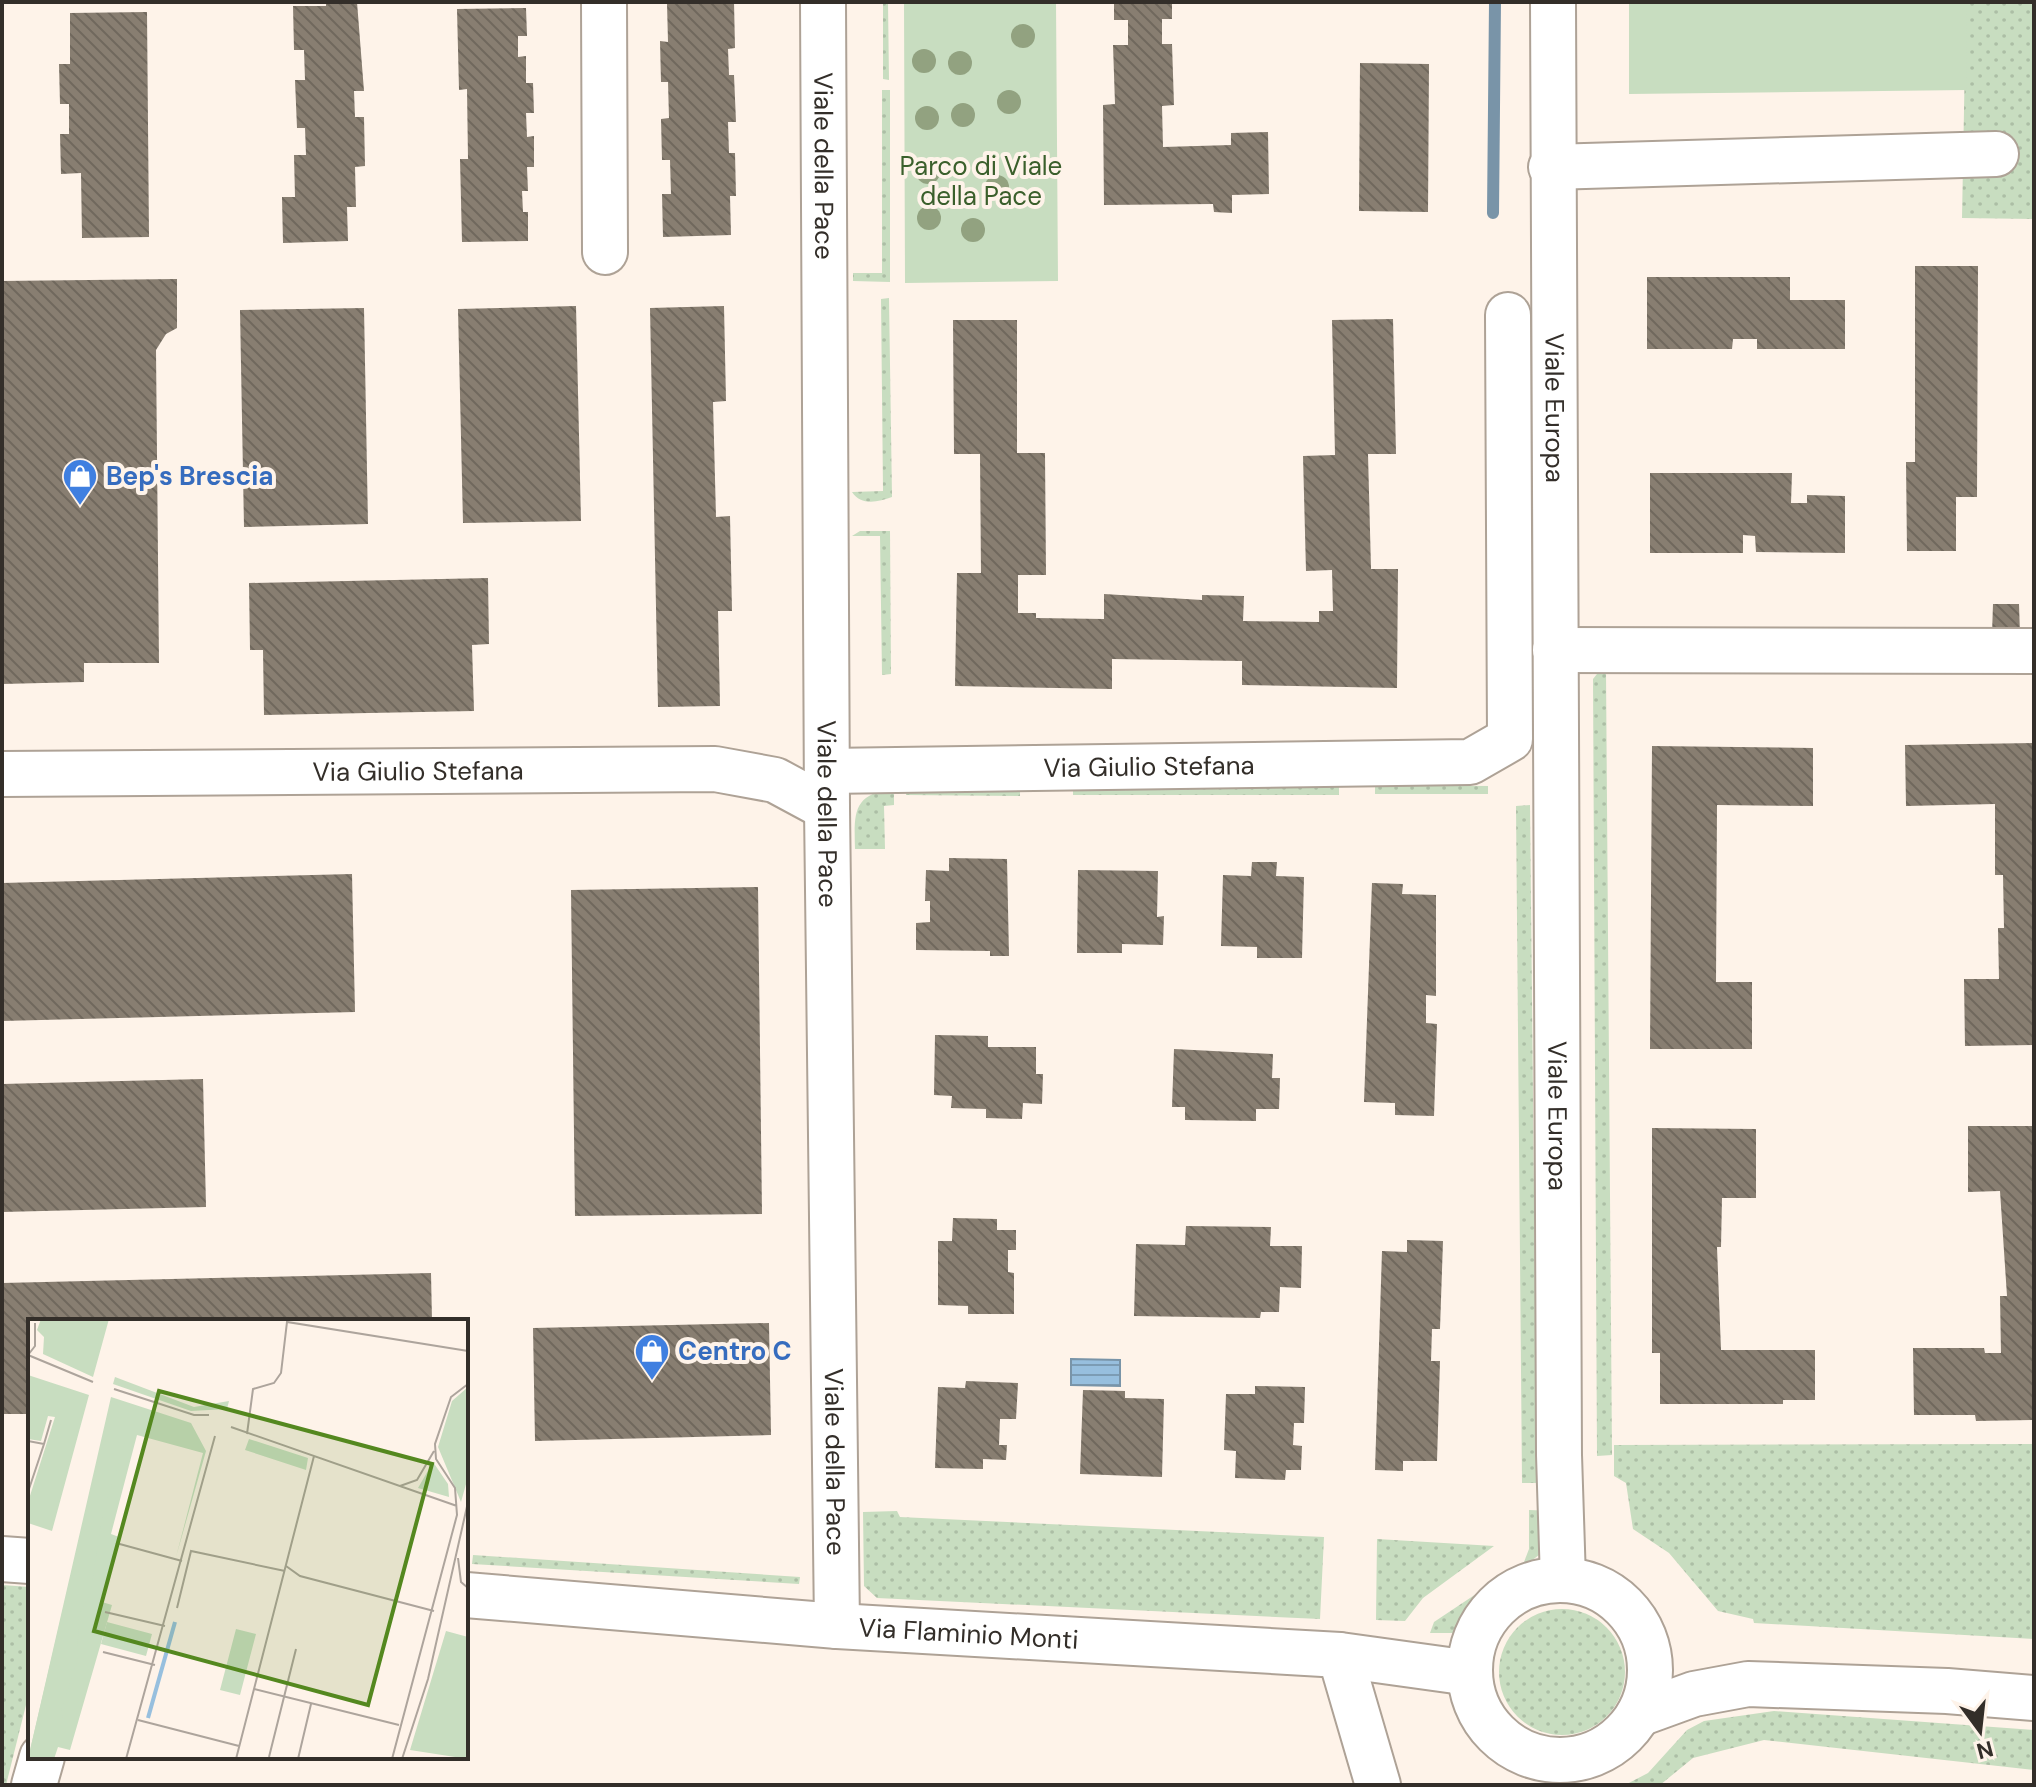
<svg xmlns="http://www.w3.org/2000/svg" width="2036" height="1787" font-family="'DM Sans',sans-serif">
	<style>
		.grass { fill: url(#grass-dots) }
		.park { fill: #c8ddc0 }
		.water { fill: url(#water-rules); stroke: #7994a8; stroke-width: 2 }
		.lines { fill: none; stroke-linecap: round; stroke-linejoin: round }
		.stream { stroke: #7994a8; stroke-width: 12 }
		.building { fill: url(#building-back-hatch) }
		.minor-casing { stroke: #aea296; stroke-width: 48 }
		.minor { stroke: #fff; stroke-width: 44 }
		.tree { fill: #92a280 }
		.labels { text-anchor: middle; stroke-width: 8; stroke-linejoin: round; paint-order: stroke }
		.street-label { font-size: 26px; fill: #332e29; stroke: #fef3e9 }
		.park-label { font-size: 26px; fill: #3a5f2b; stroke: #fef3e9 }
		.shop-label { font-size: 26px; font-weight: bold; fill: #366cbe; stroke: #fef3e9; text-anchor: start }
		.inset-river { fill: none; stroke: #97bfde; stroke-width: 4 }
		.inset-road { fill: none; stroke: #ada49c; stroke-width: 2 }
		.view { fill: #54881f; fill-opacity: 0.15; stroke: #54881f; stroke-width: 4 }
		.inset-edge { fill: none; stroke: #332e29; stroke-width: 4 }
	</style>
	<defs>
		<pattern id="grass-dots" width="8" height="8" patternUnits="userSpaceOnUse" patternTransform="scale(2)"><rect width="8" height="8" fill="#c8ddc0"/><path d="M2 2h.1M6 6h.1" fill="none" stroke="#acbea5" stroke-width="1.8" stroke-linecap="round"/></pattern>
		<pattern id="water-rules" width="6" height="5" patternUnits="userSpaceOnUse" patternTransform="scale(2)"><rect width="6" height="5" fill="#97bfde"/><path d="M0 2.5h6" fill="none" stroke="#7c9cb4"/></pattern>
		<pattern id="building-back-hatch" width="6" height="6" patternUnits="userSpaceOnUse" patternTransform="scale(2)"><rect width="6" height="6" fill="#887e71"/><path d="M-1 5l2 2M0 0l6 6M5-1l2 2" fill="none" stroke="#70685d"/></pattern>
	</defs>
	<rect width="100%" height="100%" fill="#fef3e9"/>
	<path class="grass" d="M883,2H888L889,80L883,79Z
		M1966,2H2034V219L1962,218Z
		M882,90H890V282L853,281V273H882Z
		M889,298L892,497C878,502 861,506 852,492L883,491L881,299Z
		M860,531H890L891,674L882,675L880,536H852Z
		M1606,672L1612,1455L1597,1456L1593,679L1597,674Z
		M1375,785L1488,786V794H1375Z
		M1339,786V795H1073V787Z
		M906,787L1020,788V796L906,795Z
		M894,788V805L884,806L885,849H855C854,811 853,795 894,788Z
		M1530,805L1537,1483H1522L1516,806Z
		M2034,1444V1639L1754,1623L1753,1619L1718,1611L1669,1553L1633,1529L1626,1483L1614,1476V1445Z
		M1529,1510L1554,1511L1548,1548L1505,1581L1456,1633H1430L1434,1622L1524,1562L1529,1549Z
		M897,1511L900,1517L1324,1537L1320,1619L877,1598L864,1586L863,1512Z
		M1377,1539L1494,1546L1423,1598L1405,1621L1376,1620Z
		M473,1555L800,1577L799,1584L472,1564Z
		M2,1585L30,1587V1689L6,1785H2Z
		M1499 1672a63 63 0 1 1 126 0a63 63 0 1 1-126 0Z
		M1774,1711L2034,1730V1770L1764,1740L1693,1758L1660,1785H1625L1648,1773L1687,1730L1704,1721Z"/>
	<path class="park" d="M904,2H1056L1058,281L905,283Z
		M1629,2H1966L1967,90L1629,94Z"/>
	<path class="water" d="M1071,1359L1120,1360V1386L1071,1385Z"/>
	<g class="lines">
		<path class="stream" d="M1493,213L1495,2"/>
	</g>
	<path class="building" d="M326,2H357L364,91H354L355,117H364L365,166L355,167L356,207H347L348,241L283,243L282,197H295L294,155H306L305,128H297L295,80H305L304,50H294L293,6H326Z
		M734,2L735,48L728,49L729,75H734L736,122H728L729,153H735L736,196H730L731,235L663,237L662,194H671L670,160H662L661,119L669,118L668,82H661L660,41L668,42L667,3Z
		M1114,2H1172V19H1162V44H1172L1174,105L1162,106L1163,147L1231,145V133L1268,132L1269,194L1232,195V213L1214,212L1213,204L1104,205L1103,105L1115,104L1113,45H1128V20H1114Z
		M526,8L527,36H518V57L526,56V83H533L534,113H526L527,137L534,136V167H527L528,191H522L523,212H528V241L462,242L460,159H468L467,89L459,90L457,9Z
		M147,12L149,237L82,238L81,173L61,174L60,134H69V104H60L59,64H70V13Z
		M1360,63L1429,64L1428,212L1359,211Z
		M1915,266H1978L1977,497H1956V551H1907L1906,462H1915Z
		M1647,277H1790V300H1845V349H1757V339H1733L1732,349H1647Z
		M177,279V328L166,334L156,350L159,663H84V682L2,684V281Z
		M576,306L581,521L463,523L458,309Z
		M724,306L726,401L713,402L716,517L730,516L732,611H718L720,706L658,707L650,308Z
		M364,308L368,524L244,527L240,310Z
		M1393,319L1396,454H1368L1371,569H1398L1397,688L1242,685V661L1112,659V689L955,686L957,573H981L980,454H954L953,320H1017V453H1045L1046,575H1018V613H1036V618L1104,619V594L1202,600V595L1244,596L1243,621L1319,622V611H1333L1332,570L1306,571L1303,456L1335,455L1332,320Z
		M1650,473H1792L1791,503H1807V495L1845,496V553L1756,552L1755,536L1743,535V553H1650Z
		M488,578L489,644L472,645L474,711L264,715L263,650H250L249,583Z
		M1993,604H2019L2020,634H1992Z
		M2034,743V1045L1965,1046L1964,979H1999L1998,928H2004L2003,875H1995V804L1906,806L1905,745Z
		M1652,746L1813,748V806L1717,805L1716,982H1752V1049H1650Z
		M949,858L1007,859L1009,956H990V951L916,950V923L930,922V901H925L926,870L949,871Z
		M1252,862H1277L1276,876L1304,877L1302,958H1257V947L1221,946L1223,875L1251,876Z
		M1078,870L1158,871L1157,917L1164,916L1163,945L1122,944V953H1077Z
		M352,874L355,1012L2,1021V883Z
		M1372,883L1403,884L1402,894L1436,895V996L1426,995V1023L1437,1024L1434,1116L1395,1115V1103L1364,1102Z
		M758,887L762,1214L575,1216L571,890Z
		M935,1035L988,1036V1047H1036V1074H1043L1042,1104L1023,1103L1022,1119L986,1118V1109L951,1108L952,1096L934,1095Z
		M1174,1049L1273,1054L1272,1078H1280L1279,1109H1256V1121L1185,1120V1107H1172Z
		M203,1079L206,1207L2,1212V1084Z
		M1968,1126H2034L2032,1420L1976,1421L1975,1415H1914L1913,1348H1984L1985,1353H2001L2000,1296H2007L2000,1191L1968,1192Z
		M1652,1128L1756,1129V1198H1722L1721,1247H1717L1721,1350H1815V1400H1783V1404H1660V1353H1652Z
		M953,1218L997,1219V1230H1016V1250H1008V1272L1014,1273V1314H968V1306L938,1305V1241H952Z
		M1186,1226L1271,1227L1270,1246H1302L1301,1288L1280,1287L1279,1312H1261L1260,1318L1134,1316L1136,1244L1185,1245Z
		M1407,1240L1443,1241L1440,1329H1432L1431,1361H1440L1437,1461H1403V1471L1375,1470L1382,1251L1407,1252Z
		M431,1273L432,1321H30V1414H2V1283Z
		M769,1323L771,1435L535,1441L533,1328Z
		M966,1381L1018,1383L1016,1419H1000L999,1445H1007L1006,1460L983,1459V1469L935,1468L938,1387L965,1388Z
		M1255,1386L1305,1387L1304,1423H1294L1293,1445L1302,1446L1301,1470H1286L1285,1480L1235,1478L1236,1451L1224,1450L1226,1394H1255Z
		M1083,1390L1125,1391V1398L1164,1399L1162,1477L1080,1474Z"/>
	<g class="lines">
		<g class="minor-casing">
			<g id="minor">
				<path d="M604,2L605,252"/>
				<path id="s1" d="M823,2L827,808L837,1626"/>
				<path id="s2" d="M1553,2L1559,1455L1563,1580"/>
				<path d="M1551,167L1996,154"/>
				<path d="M1555,650L2034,651"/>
				<path id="s3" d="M827,771L1470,762L1510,739L1508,315"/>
				<path id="s4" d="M2,774L715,769L775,780L827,808"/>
				<path d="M2,1559L30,1561"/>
				<circle cx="1560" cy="1670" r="90"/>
				<path id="s5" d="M466,1595L837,1626L1340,1655L1470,1673"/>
				<path d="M1340,1655L1378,1785"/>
				<path d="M1639,1714L1694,1694L1748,1684L1947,1691L2034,1698"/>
				<path d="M34,1785L42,1757"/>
			</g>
		</g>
		<use href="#minor" class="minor"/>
	</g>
	<g class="tree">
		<circle cx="1023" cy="36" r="12"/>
		<circle cx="924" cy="61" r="12"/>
		<circle cx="960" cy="63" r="12"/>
		<circle cx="1009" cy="102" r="12"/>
		<circle cx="963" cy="115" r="12"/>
		<circle cx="927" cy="118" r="12"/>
		<circle cx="928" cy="172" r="12"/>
		<circle cx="997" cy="187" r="12"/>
		<circle cx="929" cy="218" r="12"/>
		<circle cx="973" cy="230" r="12"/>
	</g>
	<defs>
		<g id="shop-pin" transform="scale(1.8)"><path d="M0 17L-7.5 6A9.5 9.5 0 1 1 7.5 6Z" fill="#3f7fe0" stroke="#fef3e9"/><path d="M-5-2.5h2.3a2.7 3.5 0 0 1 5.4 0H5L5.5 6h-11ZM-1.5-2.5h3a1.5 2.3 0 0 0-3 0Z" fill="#fff"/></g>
	</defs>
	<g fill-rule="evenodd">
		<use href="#shop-pin" x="80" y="476"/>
		<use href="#shop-pin" x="652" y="1351"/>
	</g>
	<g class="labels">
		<g class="street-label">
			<text dy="9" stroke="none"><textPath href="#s1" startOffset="164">Viale della Pace</textPath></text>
			<text dy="9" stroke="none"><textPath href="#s2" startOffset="406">Viale Europa</textPath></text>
			<text dy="9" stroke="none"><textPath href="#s3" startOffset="322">Via Giulio Stefana</textPath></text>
			<text dy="9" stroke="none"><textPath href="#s4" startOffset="416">Via Giulio Stefana</textPath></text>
			<text dy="9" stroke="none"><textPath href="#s1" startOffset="812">Viale della Pace</textPath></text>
			<text dy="9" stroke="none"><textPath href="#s2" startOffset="1114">Viale Europa</textPath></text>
			<text dy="9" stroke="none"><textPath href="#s1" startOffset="1460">Viale della Pace</textPath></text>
			<text dy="9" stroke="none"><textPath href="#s5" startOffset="504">Via Flaminio Monti</textPath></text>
		</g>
		<g class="park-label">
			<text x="981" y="175">Parco di Viale<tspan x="981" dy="30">della Pace</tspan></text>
		</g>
		<g class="shop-label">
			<text x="106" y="485">Bep's Brescia</text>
			<text x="678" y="1360">Centro C</text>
		</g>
	</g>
	<g transform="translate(28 1319)">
		<rect width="440" height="440" fill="#fef3e9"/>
		<path d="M13,0H81L65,58L15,35L16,18L9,11ZM87,58L166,88L201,82L199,90L163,92L85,65ZM440,68V158L433,183L410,128L424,82ZM83,78L163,104L178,132L148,238L175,134L109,116L83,215L91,218L74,283L84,286L42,431L30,428L26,440H0ZM221,120L280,139L278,151L217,131ZM405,143L420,165L421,178L390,169Z" fill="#c8ddc0"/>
		<path d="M83,110L95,114L97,123L75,194L62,276L51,295L49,342L33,392L36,403L16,413V440H0L71,136Z" fill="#c8ddc0"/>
		<path d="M79,303L124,315L118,337L73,325ZM208,310L228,315L212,376L192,371ZM418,312L440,318V440L382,431Z" fill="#c8ddc0"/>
		<path d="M0,56L61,76L24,212L0,204V183L27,98L20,97L13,122L0,120Z" fill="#c8ddc0"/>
		<path class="inset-river" d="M120,399L147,303"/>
		<path class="inset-road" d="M7,4V27L0,36L65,63M86,70L166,96H181M203,108L429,187M219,115L225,70L246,64L253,54L259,3L440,32M0,122L16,125L0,173M16,125L23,101M372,167L389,161L406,132M88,224L154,242M430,239L433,263L440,269M258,247L272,257L406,292M149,289L163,232L257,252M77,293L137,307M75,333L127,346M226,370L371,406M110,401L211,427M241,438L268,330M98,440L187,117M208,440L286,137M270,440L283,385M364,440L429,196L427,169L408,140L407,125L423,78L440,65M374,440L400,360L440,183"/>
		<path class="view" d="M131,72L404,145L340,386L66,312Z"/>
		<rect width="440" height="440" class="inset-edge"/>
	</g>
	<rect width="2036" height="1787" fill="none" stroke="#332e29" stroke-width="8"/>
	<g transform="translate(1980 1731) rotate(165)" stroke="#fef3e9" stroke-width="6" paint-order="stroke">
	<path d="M0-6L14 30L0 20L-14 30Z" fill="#332e29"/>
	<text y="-12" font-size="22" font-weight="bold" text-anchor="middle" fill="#332e29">N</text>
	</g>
</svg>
